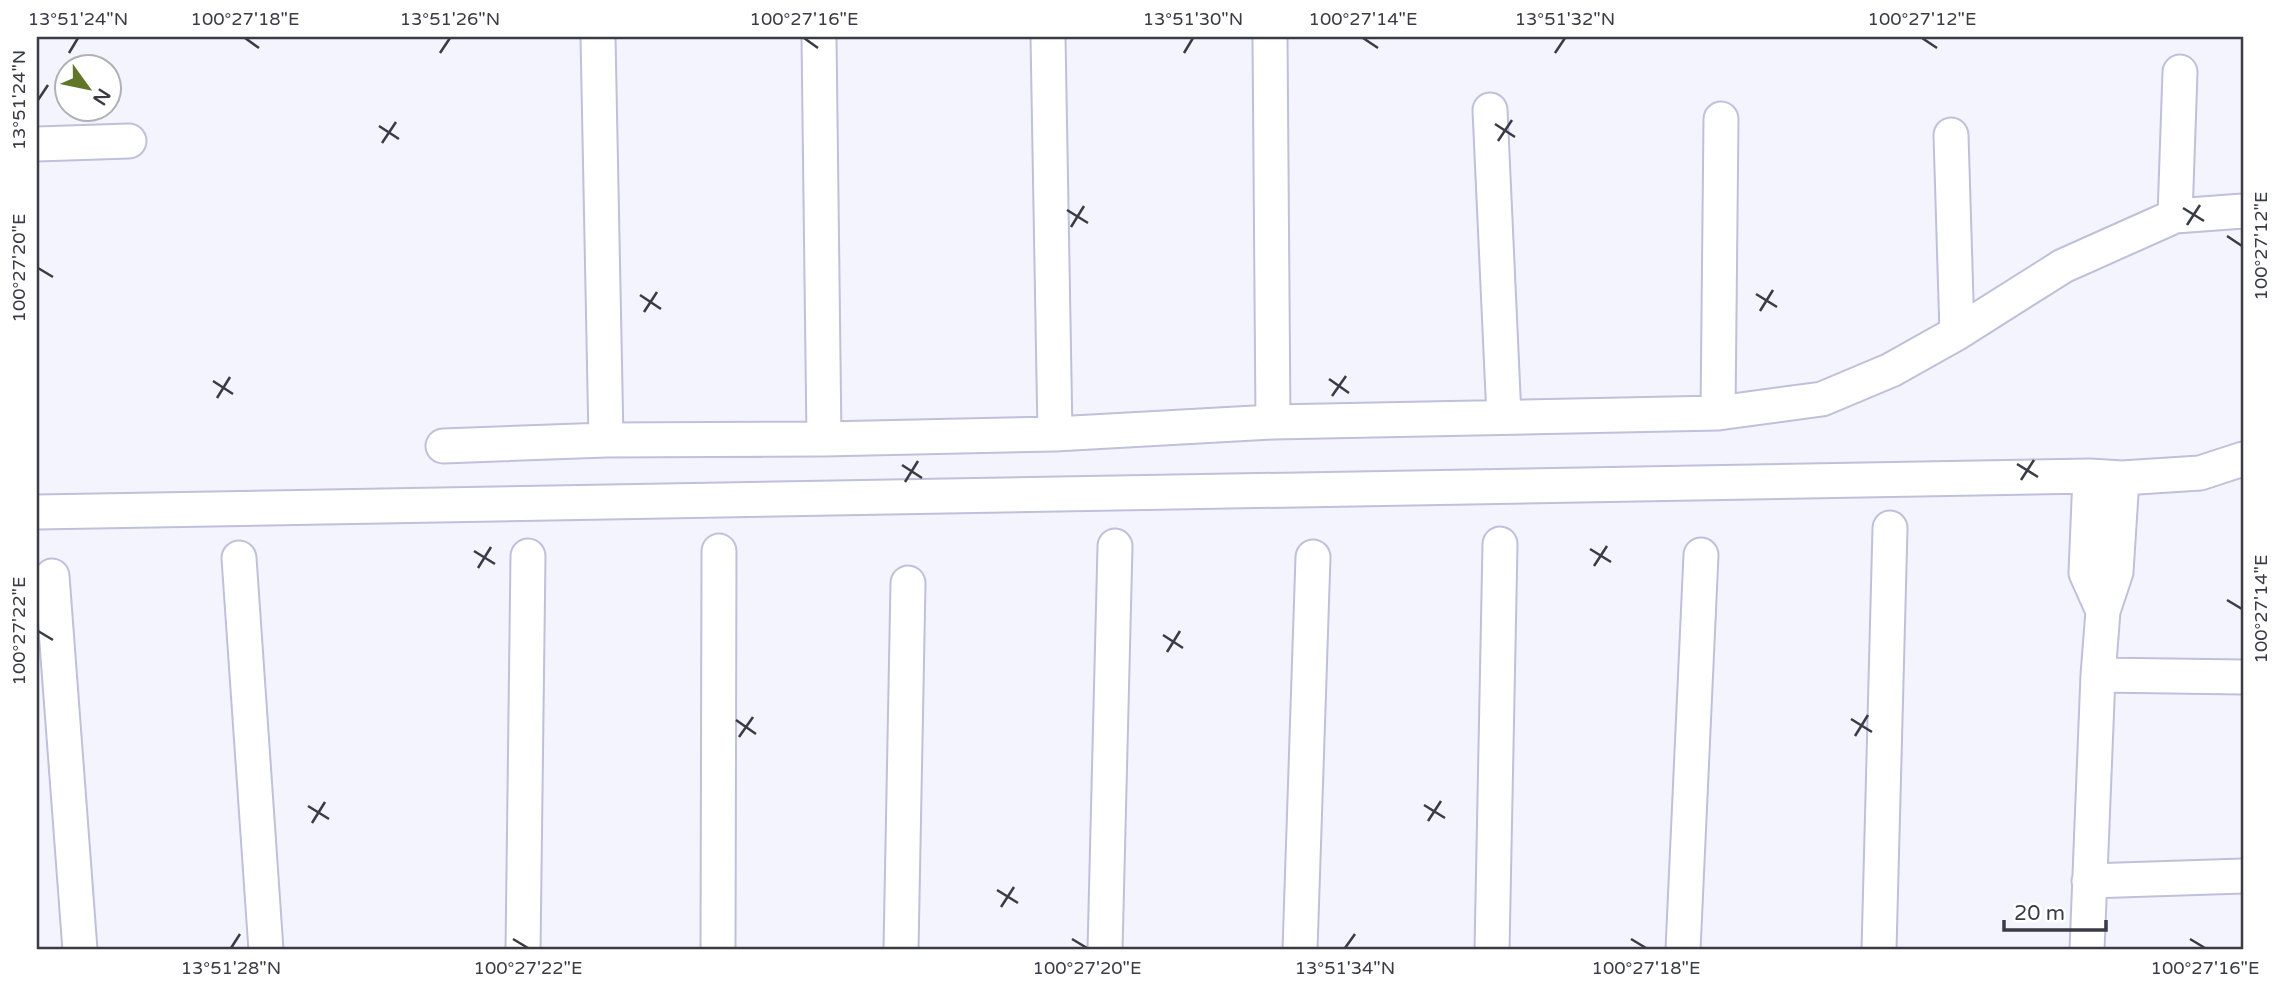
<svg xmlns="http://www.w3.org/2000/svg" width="2280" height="987" font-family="'Varela Round',sans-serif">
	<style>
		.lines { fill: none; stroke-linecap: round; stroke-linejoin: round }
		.minor-casing { stroke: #bfc0da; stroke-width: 37 }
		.minor { stroke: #fff; stroke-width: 33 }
		.ticks { fill: none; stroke: #3a3b45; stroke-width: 2.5 }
		.neatline { fill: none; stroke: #3a3b45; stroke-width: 2.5 }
		.ticks-label { font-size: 18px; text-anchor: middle; fill: #3a3b45 }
	</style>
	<rect width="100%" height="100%" fill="#f4f4ff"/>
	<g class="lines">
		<g class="minor-casing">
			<path id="minor" d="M598,37L606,440
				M819,37L824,439
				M1048,37L1055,434
				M1270,37L1273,422
				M1490,110L1504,417
				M1951,135L1957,333
				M37,144L129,141
				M2175,216L2180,72
				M1718,413L1721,119
				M443,446L606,440L824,439L1055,434L1273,422L1718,413L1822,399L1891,370L1957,333L2063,266L2175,216L2243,211
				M2090,476L2086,573L2103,611
				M37,512L2090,476L2122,478L2200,473L2243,459
				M239,558L266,950
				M52,576L80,950
				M2098,675L2243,677
				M2089,881L2243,876
				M523,950L528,556
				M718,950L719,551
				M901,950L908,583
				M1105,950L1115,546
				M1300,950L1313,557
				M1492,950L1500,544
				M1683,950L1701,555
				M1879,950L1890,528
				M2087,950L2098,675L2103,611L2116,572L2122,478"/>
		</g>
		<use href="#minor" class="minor"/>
	</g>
	<path class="ticks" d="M245,38L259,48M804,38L818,48M1363,38L1378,48M1922,38L1937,48M69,53L78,38M440,53L450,38M1184,53L1193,38M1555,53L1565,38M38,100L48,85M1495,124L1515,137M379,126L399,139M1498,141L1512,120M382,143L396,122M2183,208L2204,221M1067,210L1088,223M2187,225L2200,205M1071,227L1084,206M2227,236L2242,246M38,268L53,277M1756,294L1777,307M640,295L661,309M1760,311L1773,290M644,312L657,292M1329,379L1349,393M213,381L233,394M1332,396L1346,376M217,398L230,377M2017,464L2038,477M902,465L922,478M2021,480L2034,460M905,482L918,461M1590,549L1611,562M474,551L495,564M1594,566L1607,546M478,568L491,547M2227,600L2242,609M38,631L53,640M1163,635L1183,648M1167,652L1180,631M1851,719L1872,732M736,720L756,734M1855,736L1868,715M739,737L753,717M1424,805L1445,818M308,806L329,819M1428,821L1441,801M312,823L325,802M997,890L1018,903M1001,907L1014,887M513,939L528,948M1072,939L1087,948M1631,939L1646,948M2190,939L2205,948M231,948L240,934M1345,948L1355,934"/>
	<rect width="2280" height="987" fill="none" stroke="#ffffff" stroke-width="77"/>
	<g transform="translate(88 88) rotate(123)"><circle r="33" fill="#ffffff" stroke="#b0b1b5" stroke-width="2"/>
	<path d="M0-5L12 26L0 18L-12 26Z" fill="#617627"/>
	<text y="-10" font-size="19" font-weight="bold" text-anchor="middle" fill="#3a3b45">N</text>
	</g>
	<path d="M2004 920v10h102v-10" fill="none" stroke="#3a3b45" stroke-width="3.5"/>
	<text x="2014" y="920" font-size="21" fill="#3a3b45" stroke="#ffffff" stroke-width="5" paint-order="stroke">20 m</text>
	<rect x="38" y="38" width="2204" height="910" class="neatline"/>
	<g class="ticks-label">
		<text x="78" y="25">13°51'24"N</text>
		<text x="245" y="25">100°27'18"E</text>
		<text x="450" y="25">13°51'26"N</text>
		<text x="804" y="25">100°27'16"E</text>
		<text x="1193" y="25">13°51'30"N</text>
		<text x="1363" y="25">100°27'14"E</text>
		<text x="1565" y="25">13°51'32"N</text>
		<text x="1922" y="25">100°27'12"E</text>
		<text transform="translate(19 100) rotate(-90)" y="6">13°51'24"N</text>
		<text transform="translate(2261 246) rotate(-90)" y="6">100°27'12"E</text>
		<text transform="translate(19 268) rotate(-90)" y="6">100°27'20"E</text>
		<text transform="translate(2261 609) rotate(-90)" y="6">100°27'14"E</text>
		<text transform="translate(19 631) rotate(-90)" y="6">100°27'22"E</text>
		<text x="231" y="974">13°51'28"N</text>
		<text x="528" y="974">100°27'22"E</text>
		<text x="1087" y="974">100°27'20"E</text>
		<text x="1345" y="974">13°51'34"N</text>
		<text x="1646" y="974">100°27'18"E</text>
		<text x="2205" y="974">100°27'16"E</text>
	</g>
</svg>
